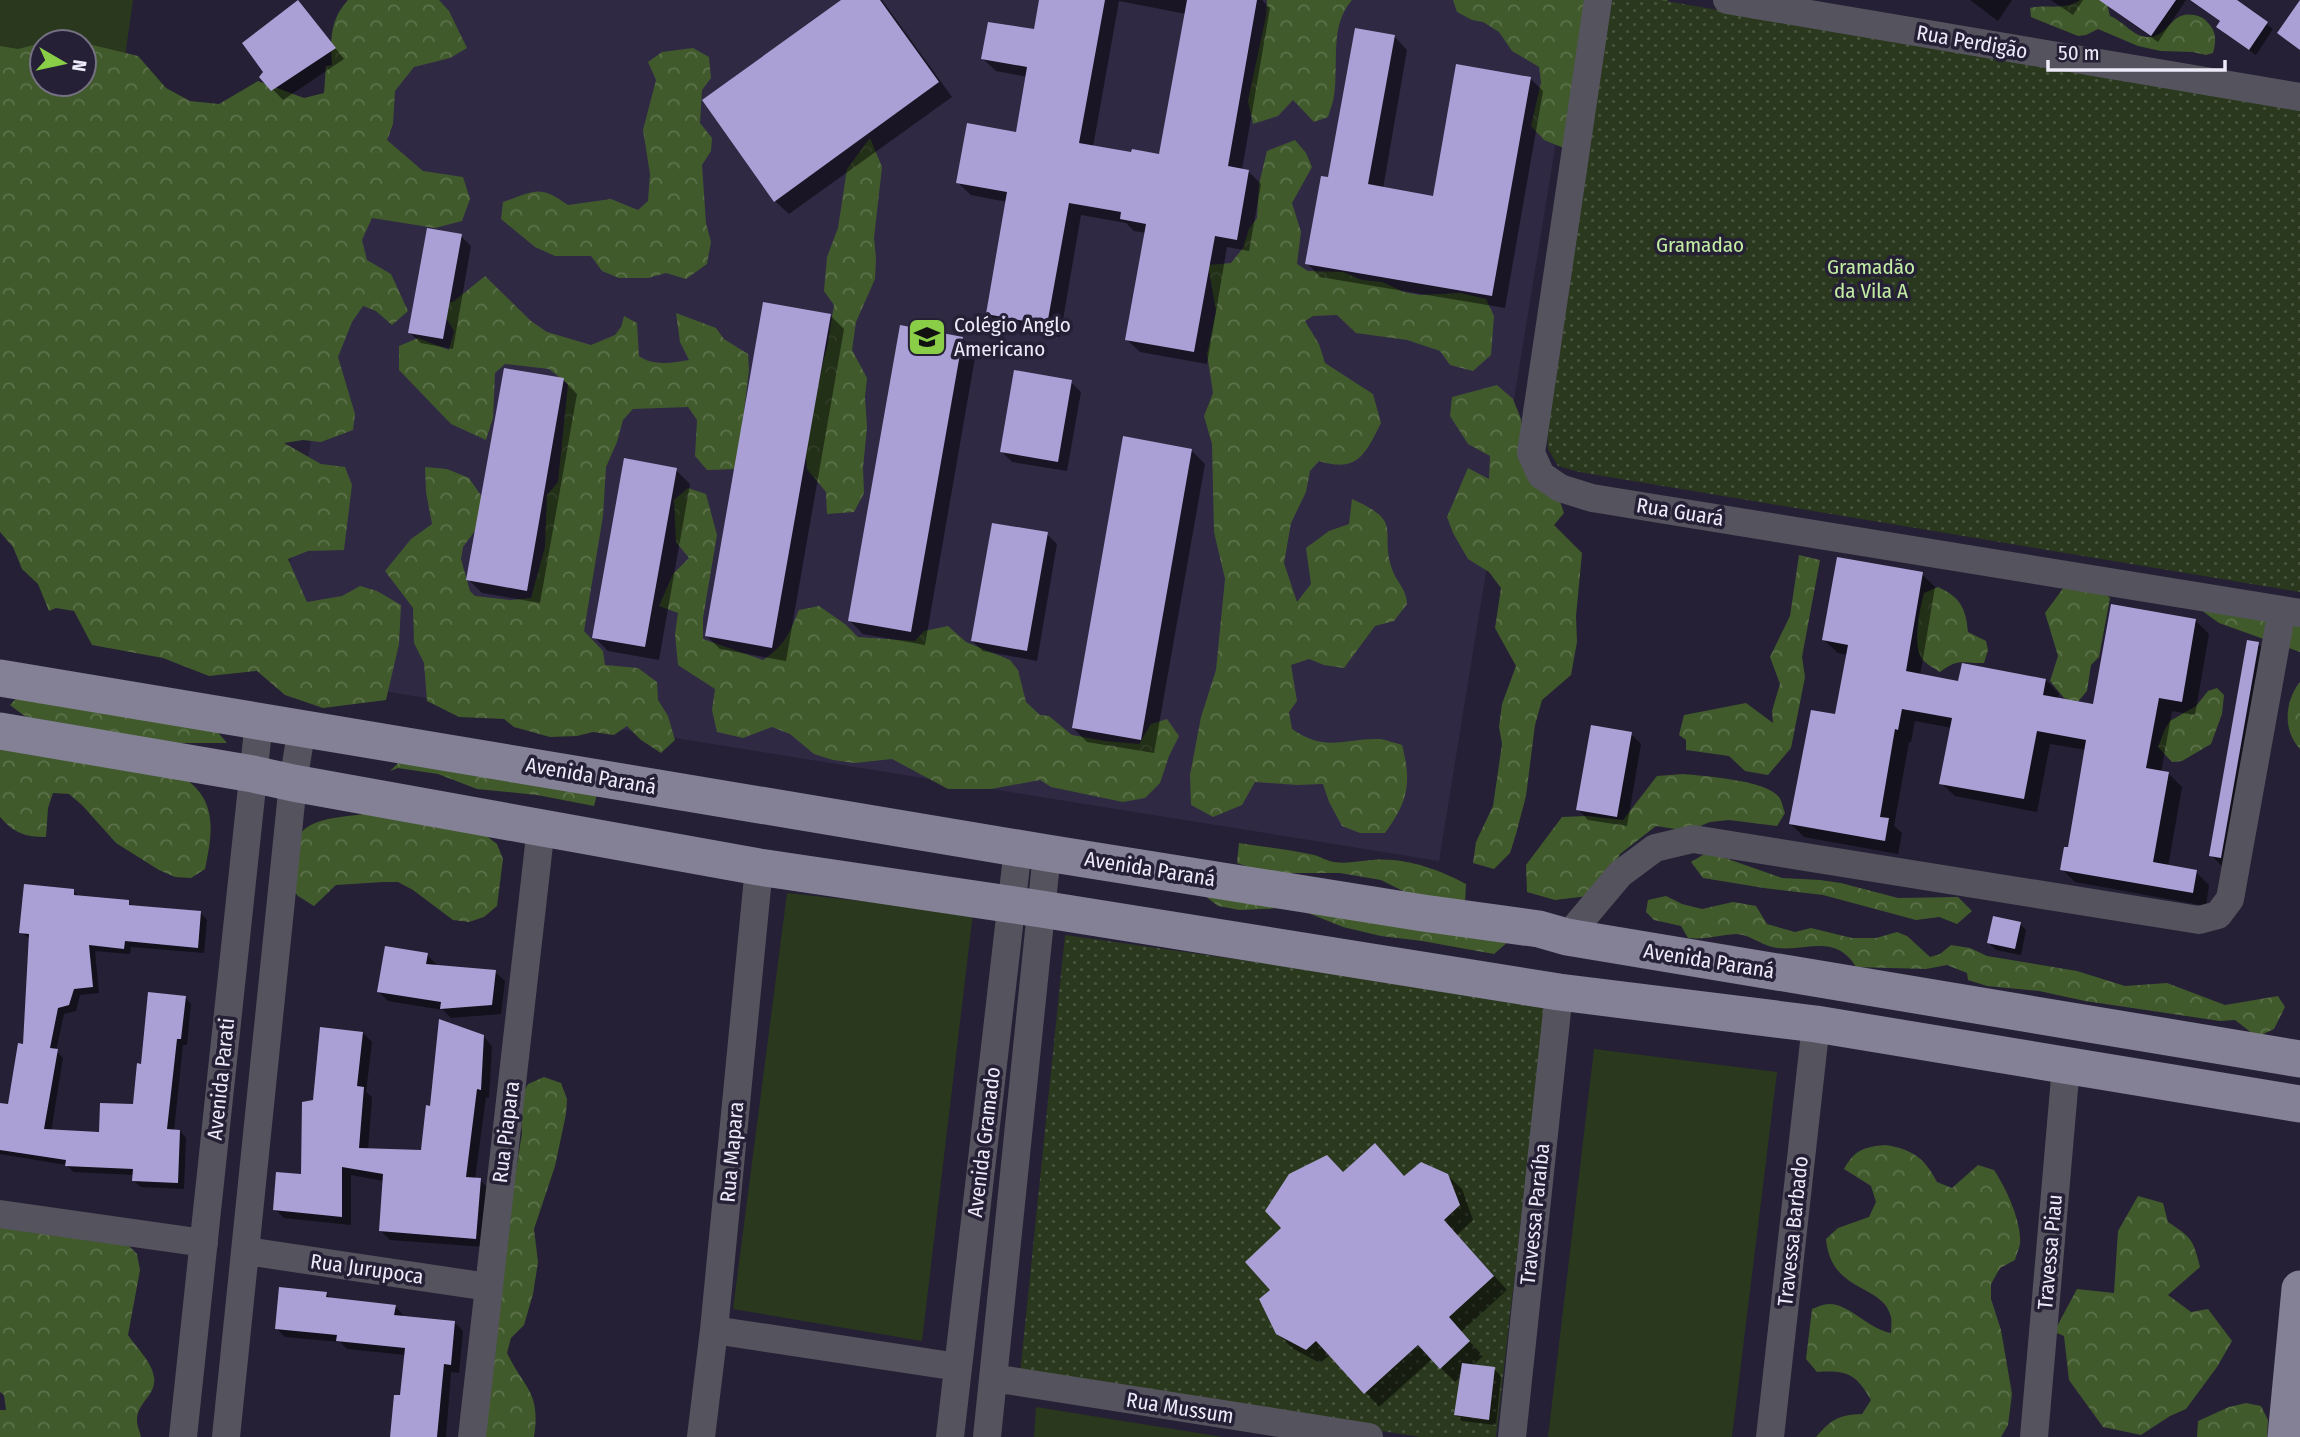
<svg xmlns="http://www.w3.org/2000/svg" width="2300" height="1437" font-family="'Fira Sans Condensed',sans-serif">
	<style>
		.built { fill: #2f2944 }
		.grass { fill: #2a381e }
		.forest { fill: url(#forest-crowns) }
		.park { fill: url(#park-dots) }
		.shadow { fill: #0007; fill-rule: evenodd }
		.building { fill: #aaa0d5 }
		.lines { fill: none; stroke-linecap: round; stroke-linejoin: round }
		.minor { stroke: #55535d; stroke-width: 28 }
		.major { stroke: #848096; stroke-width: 37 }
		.labels { text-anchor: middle; stroke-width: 7; stroke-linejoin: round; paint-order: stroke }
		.street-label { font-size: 21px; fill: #edebf9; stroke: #252035 }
		.park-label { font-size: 21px; fill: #c2eda3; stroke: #252035 }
		.poi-label { font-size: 21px; fill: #edebf9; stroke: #252035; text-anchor: start }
	</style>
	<defs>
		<pattern id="forest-crowns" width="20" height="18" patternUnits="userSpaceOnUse" patternTransform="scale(1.75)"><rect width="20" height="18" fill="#415a2c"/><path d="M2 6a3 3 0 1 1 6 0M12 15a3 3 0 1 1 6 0" fill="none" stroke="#5d724b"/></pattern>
		<pattern id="park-dots" width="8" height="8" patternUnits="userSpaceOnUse" patternTransform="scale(1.75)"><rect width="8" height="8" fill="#2a381e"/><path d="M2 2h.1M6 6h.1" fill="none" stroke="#49553f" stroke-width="1.8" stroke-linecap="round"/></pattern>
	</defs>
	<rect width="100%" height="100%" fill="#252035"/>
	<path class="built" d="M387,0H1579L1439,861L271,673Z"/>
	<path class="grass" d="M0,0H133L122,78L84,71V42H42V65L0,58Z
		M787,893L973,913L922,1341L733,1309Z
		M1594,1049L1777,1072L1732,1437H1548Z
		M1036,1407L1223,1437H1034Z"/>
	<path class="forest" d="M348,0H439L449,11L467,48L450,58L414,67L395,91L393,124L387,140L423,171L463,177L470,199L462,221L435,228L372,218L362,240L367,260L391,274L408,311L392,325L376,311L363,306L352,322L338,357L355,414L353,430L321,442L303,440L284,443L321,464L345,467L352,485L344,550L308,551L288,559L307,602L342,596L360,586L377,591L401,605L399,644L386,700L323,708L285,695L257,671L209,676L163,658L92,645L74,611L56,608L49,611L38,584L22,569L13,547L0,532V46L18,49L42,43V84H84V43L138,56L166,88L190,101L219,104L258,81L304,98L324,93L326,66L332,65C330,41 330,19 348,0Z
		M1267,0H1352C1329,26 1339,63 1334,96C1333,103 1330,110 1328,117L1314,122L1293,100L1278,116L1253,124L1248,101L1266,16Z
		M1453,0H1667L1671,12L1576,153L1544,140L1531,126L1541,82L1539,67L1512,51L1499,32L1483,22L1472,20L1457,12Z
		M2080,0H2106L2110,16C2123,21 2134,37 2147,37C2169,38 2170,10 2194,15C2200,16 2204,18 2208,23C2217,32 2216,42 2213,53L2206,55L2193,52L2161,51L2138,46L2098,29L2086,35L2078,36L2031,17L2030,8C2048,4 2064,11 2080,0Z
		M693,48L709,57L711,78L702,90L700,123L712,138L711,151L702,165L706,223L711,242L707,264L686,279L666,273L648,278H619L602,271L591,256H555L535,247L501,219L503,202C535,191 539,184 568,205L611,199L638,210L648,201L650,174L643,130L656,80L648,62L662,52Z
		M870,138L882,167L874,238L876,258L875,279L856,322L852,350L867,378L865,397L867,427L863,468L864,493L854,512L827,514L826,492L807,469L806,456L815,390L827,348L834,305L824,291L827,257L838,228L847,169Z
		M1295,140L1306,153L1312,167L1292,203L1301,232L1297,264L1308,271L1343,272L1362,280L1382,282L1404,292L1420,295L1460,293L1486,299L1494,316L1491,355L1473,371L1450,365L1440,351L1407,340L1356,333L1337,315L1313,316L1305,321L1319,344L1325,363L1373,394L1381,423C1365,455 1357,473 1319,461L1310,471L1306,492L1291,523L1284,563L1297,602L1311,584L1306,548L1329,531L1349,524L1352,499C1408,524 1376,531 1394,574C1399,584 1407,592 1407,604L1394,621L1375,626L1344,668L1324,665L1309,659L1291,665L1297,701L1289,712L1292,729C1327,753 1343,738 1380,739C1387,740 1395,743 1402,745C1412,783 1408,802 1385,833H1360L1342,826L1329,802L1323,784L1297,785L1255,782L1242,805L1213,817L1191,805L1190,775L1201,717L1216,670L1225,579L1214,532L1212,444L1204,416L1213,393L1207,354L1216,311L1208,265L1231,263L1243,248L1249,229L1257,218L1259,184L1267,151Z
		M485,276L531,321L547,332L591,345L615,335L621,327L624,316L637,323L639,356C652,366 673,363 689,360L680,342L676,313L716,328L724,339L748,354L749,370L737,469L707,470L695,456L697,420L688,407L633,409L623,420L617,442L606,467L603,516L584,631L603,651L605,665L638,668L657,682L658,700L668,716L675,740L661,753L641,740L627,726L614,735L593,732L577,736L550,737L514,727L504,719L459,717L427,701L424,663L414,643L413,608L385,571L411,539L432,524L426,492L425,467L447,469L469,478L482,497L477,528L463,547L461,559L470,591L475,596L511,600L531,598L545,547L547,495L558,482L568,384L549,369L505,364L495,373L493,418L486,440L451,424L399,370V346L418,338L449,350L454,331L444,315L445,302H453Z
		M1497,385L1513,399L1521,419L1524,465L1556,490L1564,513L1554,525L1582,553L1576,616L1577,642L1571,675L1542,700L1535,725L1526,796L1516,834L1510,853L1494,869L1473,863L1476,842L1493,806L1502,744L1499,727L1502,704L1516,666L1495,628L1501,588L1489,572L1468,559L1453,533L1447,517L1468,468L1489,479L1490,456L1468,444L1450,416L1452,397Z
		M688,488L706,494L717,535L703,618V639L763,660C785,645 789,634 799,610L819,606L845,624L858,637L915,641L924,631L948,626L966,642L1010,660L1018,670L1026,702L1040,715L1049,716L1072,735L1105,741L1139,744L1151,724L1167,719L1179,736L1169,756L1160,783L1145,798L1123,802L1051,787L1040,780L991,789H948L892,759L855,763L833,760L814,754L790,734L772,727L743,738L717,732L712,710L715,689L678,665L675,634L678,613L659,606L673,574L689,558L676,542L674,500Z
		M1799,555L1820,560L1802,657L1805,677L1791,748L1768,775L1745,771L1729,756L1686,750V740L1679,735L1684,715L1746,703L1773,723L1772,711L1780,684L1770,657L1790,616Z
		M2087,580L2110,598L2099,657L2091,665L2087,691L2076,704L2064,698L2050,681L2058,656L2045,613L2067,583Z
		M1938,587C1960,597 1966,608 1968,632L1986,641L1988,650L1984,663C1961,664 1960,657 1940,672C1934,668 1926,664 1922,659C1912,645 1920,607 1924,593Z
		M2201,610L2300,623V652L2219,623Z
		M2300,682V749C2283,731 2284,702 2300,682Z
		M2217,688L2224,695L2222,714L2211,744L2182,761L2172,762L2158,747L2165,729L2170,721L2196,706L2208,691Z
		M23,691L214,728L227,743H126L84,727L26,717L10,705Z
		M7,745L187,780C218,803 212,835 205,869L191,878L175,877L159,870L116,843L82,805L69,794L53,793L48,808L46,837C25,837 14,833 0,817V750Z
		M404,757L599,787L594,806L537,795L477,789L438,774L398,768L390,771Z
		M1683,774C1704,776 1766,780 1779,797C1782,801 1783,808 1785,813L1777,826L1729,820L1710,822L1688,831L1656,826L1620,854L1608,878L1588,896L1555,900L1527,892L1526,865L1562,817L1587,816L1623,820L1657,776Z
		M365,814L484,834L497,844L503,859L497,906L484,917L469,922L453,920L413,890L398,882H383L336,885L314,906L298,896L286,882C290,868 292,851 298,838C307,817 345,817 365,814Z
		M1239,843C1263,847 1289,849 1314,855C1321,857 1327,861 1334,862C1348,864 1358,861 1372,860C1404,857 1438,869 1466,884L1465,903L1419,899L1381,880L1340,873H1276L1257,870L1237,863Z
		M1708,852L1782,878L1820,880L1841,883L1898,898L1958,897L1972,911L1957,924L1939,917L1916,920L1823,895L1764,888L1703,878L1691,862Z
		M1201,893L1509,941L1494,954L1422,941L1381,936L1343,927L1303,911L1283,908L1240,910L1218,906Z
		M1666,896L1682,904L1702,909L1733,902L1756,906L1767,924L1795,932L1811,928L1852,938H1876L1897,932L1907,936L1930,957L1940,954L1951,945L1970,948L1987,956L2077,971L2125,986L2167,983L2225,1005L2278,996L2285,1007L2274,1029L2257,1037L2235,1020L2220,1021L2085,1001L2039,991L1987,986L1968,980L1967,973L1947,965L1926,969L1856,967C1834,931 1803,954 1772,947C1760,944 1748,934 1736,934C1719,935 1705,940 1688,938L1681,926L1654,920L1646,912L1648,900Z
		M544,1077L561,1083L567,1099L566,1114L555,1166L534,1229L538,1262L533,1294L524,1325L511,1338L507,1353C524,1389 541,1391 534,1437H473L522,1133L520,1099L528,1084Z
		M1885,1145C1912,1149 1925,1158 1937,1182L1952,1188L1978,1165L1994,1170C2006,1188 2022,1222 2020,1244C2019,1249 2016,1255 2015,1260L2000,1268L1991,1284V1299L2001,1330L2012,1394L2008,1425L2001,1437H1816C1832,1419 1838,1415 1862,1414L1871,1400C1856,1374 1847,1370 1817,1372L1806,1359L1812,1309C1817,1307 1824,1304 1829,1304C1850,1304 1868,1329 1891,1333C1891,1329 1892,1321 1891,1317C1883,1283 1831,1294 1826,1239L1838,1228L1869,1217L1876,1202L1871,1186L1844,1169C1855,1150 1863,1147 1885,1145Z
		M2138,1196L2163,1203L2168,1222C2192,1238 2193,1239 2200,1267L2168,1295L2191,1312L2208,1309L2232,1341L2217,1367L2186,1409L2170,1416L2141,1435L2103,1427L2069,1380L2064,1336L2054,1332L2077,1289L2114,1293L2118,1231Z
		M0,1221L126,1243L137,1254L140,1270L128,1335C136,1347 152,1362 154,1377C157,1395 136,1403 137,1421C137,1426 140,1432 141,1437H0V1410H6L4,1395L0,1392Z
		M2246,1403L2261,1406L2268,1420L2267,1437H2197L2198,1421L2229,1407Z"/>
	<path class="park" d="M1611,0H1660L2300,110V592L1579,472L1558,466L1548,449L1547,415Z
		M1065,935L1546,1003L1496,1437H1420L1020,1374Z"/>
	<path class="shadow" d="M844,0H882L952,97L789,214L775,201Z
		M1041,0H1262L1270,8L1242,170L1248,171L1261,184L1249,251L1227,247L1207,364L1140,352L1127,340L1146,233L1134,231L1126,223L1081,215L1060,337L1000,326L988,313L1007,202L971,195L958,183L1017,134L1028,77L996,71L983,59L1036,31ZM1119,1L1186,14L1161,156L1133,154L1093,147Z
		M1970,0H2012L1998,21Z
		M2051,0H2083L2073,15Z
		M2109,0H2186L2158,42L2113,10L2107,4Z
		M2189,0H2234L2273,29L2256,55L2224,33L2218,26L2221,22Z
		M298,2L344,59L283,100L261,77Z
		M1394,36L1407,50L1383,189L1435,198L1530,78L1543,91L1505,308L1320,277L1307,263L1330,179Z
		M461,236L471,246L453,349L421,343L410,333Z
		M830,315L844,329L786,661L720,649L706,635Z
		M962,338L976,352L925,645L863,634L849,620Z
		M563,380L577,394L540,603L482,593L468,579Z
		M1071,382L1081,392L1067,471L1012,462L1002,452Z
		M1191,450L1205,464L1154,753L1087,742L1073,728Z
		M676,470L690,484L659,660L608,651L594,637Z
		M1047,534L1057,544L1037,661L983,651L972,641Z
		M1922,574L1935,587L1920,676L1960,683L2046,680L2059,694L2058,699L2095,706L2196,621L2209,634L2195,715L2172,711L2161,773L2169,774L2182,787L2168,867L2196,872L2209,885L2206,906L2075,882L2062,869L2069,849L2086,750L2050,744L2037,812L1955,796L1941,783L1952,728L1915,721L1911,742H1909L1894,826L1902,833L1898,854L1804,837L1791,824L1837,716L1848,655L1838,653L1824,640Z
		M2258,644L2269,654L2231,867L2221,865L2211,855Z
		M1631,734L1641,744L1627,826L1588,820L1578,809Z
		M73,891L80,897L128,902L133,907L201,913L207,920L204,953L131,947L130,954L95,951L99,993L80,995L76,1011L64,1014L56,1051L63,1058L51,1132L101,1134L135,1106L142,1065L185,997L191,1004L187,1045H183L174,1131H180L186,1138L184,1189L141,1187L134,1181V1175L74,1172L66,1165L0,1154V1110L10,1106L25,1046L30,939L21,932Z
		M2020,924L2026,930L2021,955L1996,950L1989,943Z
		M427,955L436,964V966L495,972L505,981L501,1014L451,1018L443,1010L388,1001L379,992Z
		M363,1033L372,1042L366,1092L372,1097L368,1151L422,1152L431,1108L483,1036L492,1046L489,1098L486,1097L475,1179L480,1180L489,1189L484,1247L390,1240L381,1231L384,1181L351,1175V1225L284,1218L275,1209L303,1176L314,1102Z
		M1343,1174L1405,1178L1447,1175L1462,1189L1473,1220L1457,1235L1507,1290L1461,1332L1483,1356L1472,1366L1494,1369L1501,1376L1496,1425L1462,1421L1455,1414L1462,1375L1455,1382L1432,1359L1379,1407L1331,1354L1320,1363L1292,1348L1277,1333L1272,1290Z
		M326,1293L332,1300L395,1306L403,1315V1318L455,1323L463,1331L459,1373L451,1372L446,1437H392L401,1397L406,1355L347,1349L340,1342L285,1337L277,1329Z"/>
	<path class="building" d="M298,0L336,48L271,91L259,77L263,72L242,43Z
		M841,0H880L939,82L774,202L702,100Z
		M1039,0H1105L1079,143L1131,152L1132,149L1159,154L1187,0H1257L1228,166L1249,170L1237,240L1215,236L1194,352L1125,340L1146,224L1120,219L1121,212L1069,203L1047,325L986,314L1007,192L956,183L967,123L1016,132L1027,67L981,59L988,22L1034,29Z
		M2099,0H2176L2151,36Z
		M2190,0H2237L2268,22L2249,50L2216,27L2220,21Z
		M2300,0V50L2277,33Z
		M1355,28L1395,35L1368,184L1433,196L1456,64L1531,77L1492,296L1305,264L1321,176L1328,177Z
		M427,228L462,234L443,339L408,333Z
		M763,302L831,314L772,648L705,636Z
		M900,325L963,337L911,632L848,621Z
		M504,368L564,378L527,591L466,580Z
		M1014,370L1072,380L1058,462L1000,452Z
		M1123,436L1192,449L1141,740L1072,728Z
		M624,458L677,468L645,647L592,638Z
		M992,523L1048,532L1027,651L971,641Z
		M1837,557L1923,572L1906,671L1958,681L1962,663L2046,679L2043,695L2093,704L2111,604L2196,619L2182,702L2159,698L2146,768L2169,772L2153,862L2197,870L2193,893L2060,870L2064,847H2068L2086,740L2037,731L2024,799L1939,784L1952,718L1902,709L1898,730L1895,729L1880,817L1889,818L1885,841L1789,824L1811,710L1835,714L1848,645L1822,640Z
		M2247,640L2259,642L2221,858L2209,856Z
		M1591,725L1632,732L1617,817L1576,810Z
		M24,884L74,889V895L129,900V905L201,911L198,948L125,941L124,949L89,945L93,987L74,989L69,1005L58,1008L50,1048L58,1049L44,1129L99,1132L100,1103L133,1104L137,1063L141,1064L148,992L186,996L181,1039H177L167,1129L180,1130L178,1183L132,1181L133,1169L65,1166L66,1160L0,1150V1103L8,1104L18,1043L23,1044L29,934L19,933Z
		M1993,916L2021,922L2015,949L1987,943Z
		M385,946L428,953L426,964L496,970L492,1005L440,1009L441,1002L377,992Z
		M439,1019L484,1035L481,1090L477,1089L466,1177L481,1178L476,1239L379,1231L383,1174L342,1167V1217L273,1210L276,1172L301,1174L302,1102L313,1100L320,1027L363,1032L357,1086L364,1087L359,1148L421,1150L426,1105L430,1106Z
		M1375,1143L1404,1176L1421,1162L1448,1174L1460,1205L1444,1220L1494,1276L1449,1317L1470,1341L1440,1369L1418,1345L1364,1394L1316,1341L1306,1350L1276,1334L1259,1299L1270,1290L1245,1262L1281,1228L1265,1211L1289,1174L1327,1155L1343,1172Z
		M279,1287L327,1292L326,1297L396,1305L394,1315L455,1321L451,1365L444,1364L437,1437H390L394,1395H400L405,1348L336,1341L337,1335L275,1329Z
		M1462,1363L1495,1367L1489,1420L1454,1415Z"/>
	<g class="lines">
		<path class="minor" d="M1598,0L1531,453L1541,475L1560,488L1592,498L2300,613
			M1727,0L2300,97
			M1567,937L1620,874L1655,848L1693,839L2199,920L2218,915L2230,899L2282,610
			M0,1214L204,1243
			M246,1251L488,1287
			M714,1330L958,1367
			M993,1378L1369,1437
			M183,1437L259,721
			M226,1437L293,783L302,727
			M472,1437L541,827
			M701,1437L714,1330L759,867
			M950,1437L1018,848
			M987,1437L1047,853
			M1512,1437L1559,992
			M1770,1437L1816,1024
			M2034,1437L2066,1066"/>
		<path class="major" d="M0,678L1047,853L1423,913L1539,929L1567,937L2300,1059
			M0,731L253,774L293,783L759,867L1041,909L1559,992L1816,1024L2300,1104
			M2286,1437L2300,1289"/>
	</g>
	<defs>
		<g id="school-square" transform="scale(2.0125)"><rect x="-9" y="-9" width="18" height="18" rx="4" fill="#8ace48" stroke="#252035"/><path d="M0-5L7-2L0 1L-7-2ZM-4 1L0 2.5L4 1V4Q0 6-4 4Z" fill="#111"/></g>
	</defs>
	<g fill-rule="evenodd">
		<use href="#school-square" x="927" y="337"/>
	</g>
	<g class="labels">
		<g class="street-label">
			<text transform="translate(1972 42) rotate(10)" y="7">Rua Perdigão</text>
			<text transform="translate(1680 512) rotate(9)" y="7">Rua Guará</text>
			<text transform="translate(591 776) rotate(10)" y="7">Avenida Paraná</text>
			<text transform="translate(1150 869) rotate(9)" y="7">Avenida Paraná</text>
			<text transform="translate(1709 961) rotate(9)" y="7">Avenida Paraná</text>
			<text transform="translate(221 1079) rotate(-84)" y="7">Avenida Parati</text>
			<text transform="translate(506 1132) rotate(-83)" y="7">Rua Piapara</text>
			<text transform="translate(984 1142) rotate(-83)" y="7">Avenida Gramado</text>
			<text transform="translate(732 1152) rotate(-85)" y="7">Rua Mapara</text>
			<text transform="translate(1535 1214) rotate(-84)" y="7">Travessa Paraíba</text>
			<text transform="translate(1793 1231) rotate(-84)" y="7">Travessa Barbado</text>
			<text transform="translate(2050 1252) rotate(-85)" y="7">Travessa Piau</text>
			<text transform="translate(367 1269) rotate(8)" y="7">Rua Jurupoca</text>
			<text transform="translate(1180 1408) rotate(9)" y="7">Rua Mussum</text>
		</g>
		<g class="park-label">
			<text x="1700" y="252">Gramadao</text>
			<text x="1871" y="274">Gramadão<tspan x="1871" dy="24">da Vila A</tspan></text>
		</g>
		<g class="poi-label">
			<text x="954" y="332">Colégio Anglo<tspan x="954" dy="24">Americano</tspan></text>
		</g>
	</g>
	<g transform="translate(63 63) rotate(99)"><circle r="33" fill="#252035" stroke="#757183" stroke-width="2"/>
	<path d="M0-5L12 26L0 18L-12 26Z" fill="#8ace48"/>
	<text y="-10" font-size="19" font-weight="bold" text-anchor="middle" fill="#edebf9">N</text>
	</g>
	<path d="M2048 60v10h177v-10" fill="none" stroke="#edebf9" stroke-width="3.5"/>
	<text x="2058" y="60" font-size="21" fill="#edebf9" stroke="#252035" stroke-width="5" paint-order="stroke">50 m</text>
</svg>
